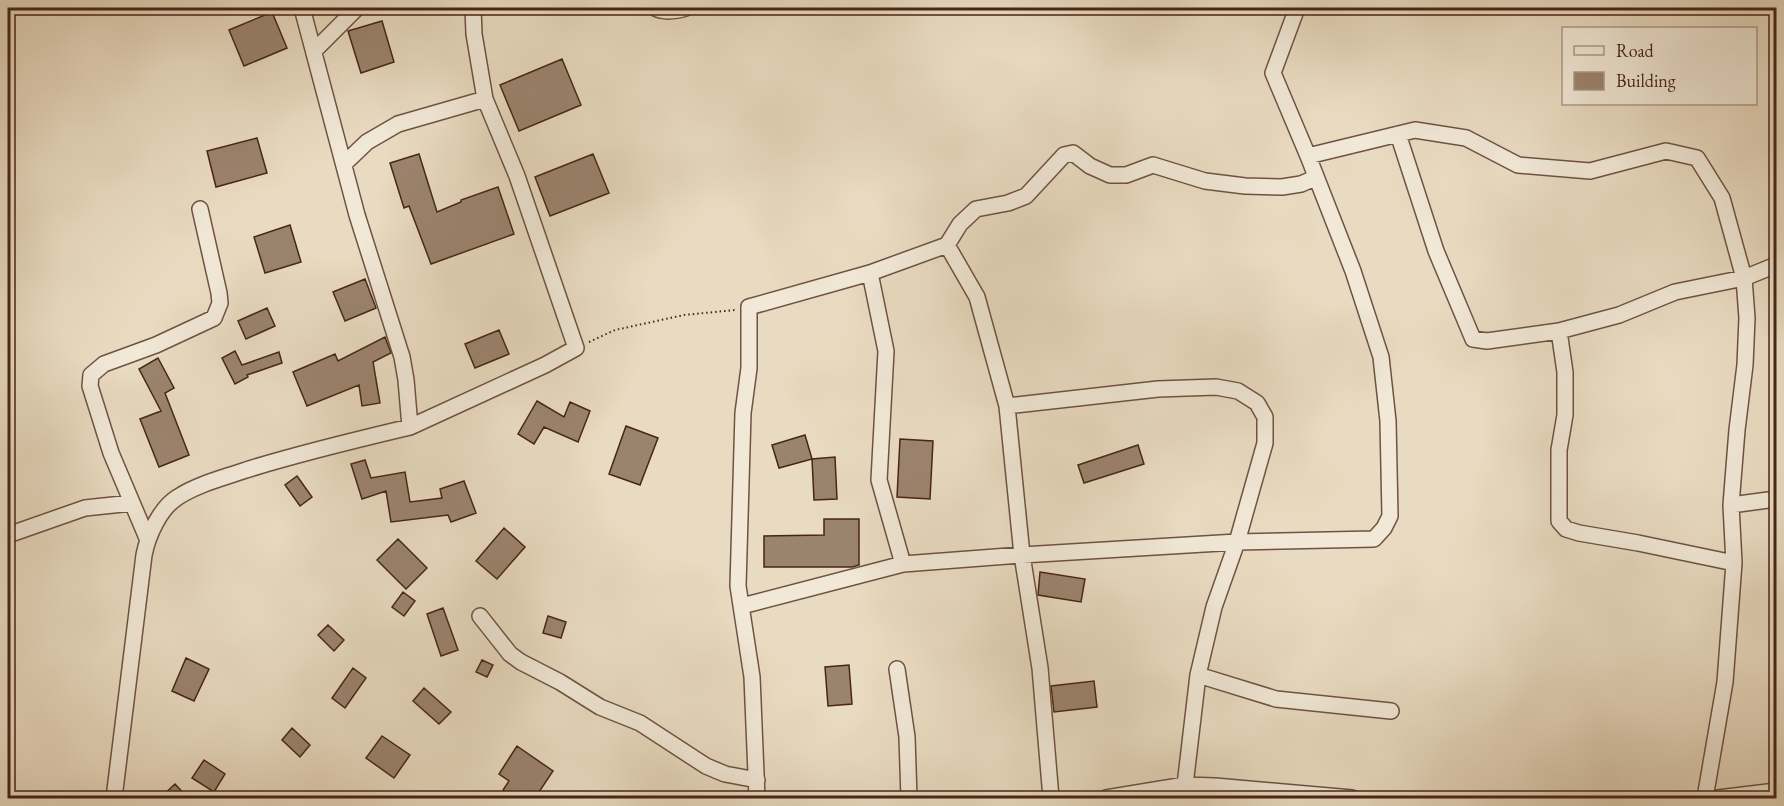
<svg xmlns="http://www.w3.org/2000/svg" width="1784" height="806" font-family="'EB Garamond',serif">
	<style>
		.building { fill: #9b846f; stroke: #472517; stroke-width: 1.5 }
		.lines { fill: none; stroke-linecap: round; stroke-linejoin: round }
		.street-casing { stroke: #705242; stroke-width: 18 }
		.path { stroke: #472517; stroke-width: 2; stroke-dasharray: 1.5 3; stroke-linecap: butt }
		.street { stroke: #f1e8d7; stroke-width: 15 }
	</style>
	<rect width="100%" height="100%" fill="#e9dbc1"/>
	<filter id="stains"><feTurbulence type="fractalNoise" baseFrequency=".00333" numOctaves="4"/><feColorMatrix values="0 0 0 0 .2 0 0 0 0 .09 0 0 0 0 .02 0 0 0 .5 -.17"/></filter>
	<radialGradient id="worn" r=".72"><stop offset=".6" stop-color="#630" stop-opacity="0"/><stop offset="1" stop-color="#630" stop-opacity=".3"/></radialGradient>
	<path class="building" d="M272,12L287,48L244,66L229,30Z
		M382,21L394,62L361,73L348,31Z
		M562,59L581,105L519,131L500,85Z
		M257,138L267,173L216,187L207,151Z
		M419,154L437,212L461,202V200L498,187L514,234L431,264L409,206L404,208L390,163Z
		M593,154L609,193L550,216L535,177Z
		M290,225L301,262L265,273L254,237Z
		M365,279L376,308L345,321L333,292Z
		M267,308L275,326L246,339L238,321Z
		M499,330L509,354L475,368L465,344Z
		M385,337L391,353L373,362L380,403L362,406L359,385L307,406L293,372L335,354L338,361Z
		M235,351L242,365L279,352L282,363L247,375L248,377L235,384L222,358Z
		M158,358L174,388L165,393L189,455L159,467L140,419L161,411L139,369Z
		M537,401L564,417L570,402L590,411L578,442L544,427L534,444L518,434Z
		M626,426L658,438L640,485L609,474Z
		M805,435L812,459L779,468L772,445Z
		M900,439L933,441L930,499L897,497Z
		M1138,445L1144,464L1084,483L1078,465Z
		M835,457L837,499L814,500L812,459Z
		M365,460L371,478L405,472L410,502L442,498L440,489L464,481L476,513L451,522L448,515L391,522L386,491L362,499L351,464Z
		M297,476L312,497L300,506L285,485Z
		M824,519H859V565L852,567H764V536L824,535Z
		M504,528L525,547L497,579L476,561Z
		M398,539L427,568L406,589L377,560Z
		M1040,572L1085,579L1081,602L1038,595Z
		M403,592L415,601L404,616L392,607Z
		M443,608L458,650L441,656L427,614Z
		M548,616L566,622L561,638L543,633Z
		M328,625L344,640L334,651L318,635Z
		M186,658L209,669L194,701L172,691Z
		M482,660L493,665L487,677L476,672Z
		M849,665L852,704L828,706L825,667Z
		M353,668L366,678L345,708L332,698Z
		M1094,681L1097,707L1054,712L1051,686Z
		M424,688L451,712L439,724L413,701Z
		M292,728L310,745L300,757L282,740Z
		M382,736L410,755L394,778L366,758Z
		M517,746L553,771L535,798H515L503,790L509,781L499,774Z
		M204,760L225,774L214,792L192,778Z
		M175,784L188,798H160Z"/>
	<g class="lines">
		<g class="street-casing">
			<path id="street" d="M655,8C665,13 676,11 686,8
				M314,51L357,8
				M1398,134L1436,251L1473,339L1487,341L1559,331L1619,315L1675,292L1744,278L1776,265
				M1308,156L1415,130L1466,138L1518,165L1590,171L1666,151L1697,158L1722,198L1744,278L1747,318L1745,365L1737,430L1731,505L1734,563L1725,682L1705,798
				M344,164L367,142L398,124L485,99
				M947,245L977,297L1007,406L1022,555L1040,668L1051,798
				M870,273L886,351L879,480L903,564
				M1559,331L1565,372V415L1559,450V521L1566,529L1579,533L1638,543L1734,563
				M1007,406L1158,389L1216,387L1238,391L1257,403L1265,417V443L1237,542L1214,607L1198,675L1185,785
				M410,427L545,365L576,348L517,176L485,99L474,34L473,8
				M1731,505L1776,499
				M8,535L85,508L132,503
				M147,538L111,453L90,386L91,375L104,364L156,345L214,318L220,303L219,293L200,209
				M742,606L903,564L1022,555L1237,542L1374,539L1384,528L1390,516L1388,421L1381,357L1353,271L1308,156L1273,73L1297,8
				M480,616L510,654L521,662L560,682L600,707L640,723L706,766L725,774L757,780
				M897,669L907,737L909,798
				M1198,675L1276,699L1391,711
				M114,798L144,555C148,535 160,508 178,497C198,484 223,478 246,470C300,453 355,440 410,427L406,380L402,357L357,215L302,8
				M757,798L752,677L738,586L743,413L749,368V307L870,273L947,245L960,224L976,209L1008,203L1026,196L1064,155L1073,153L1090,166L1110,175H1126L1153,165L1205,181L1245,186L1282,187L1301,184L1315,178
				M1106,798L1185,785L1215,786L1352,798
				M1718,798L1776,791"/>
		</g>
		<path class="path" d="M589,342L615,330L684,315L735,310"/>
		<use href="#street" class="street"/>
	</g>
	<rect width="1784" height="806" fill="none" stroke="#e9dbc1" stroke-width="30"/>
	<rect x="9" y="9" width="1766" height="788" fill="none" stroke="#472517" stroke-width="3"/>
	<rect x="15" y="15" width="1754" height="776" fill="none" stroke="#472517" stroke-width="1.5"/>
	<rect x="1562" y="27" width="195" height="78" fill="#f1e8d7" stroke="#ad9a8a" stroke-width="1.5"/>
	<rect x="1574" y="46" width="30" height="9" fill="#f1e8d7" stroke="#ad9a8a" stroke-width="1.5"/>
	<text x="1616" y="57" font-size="18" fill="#472517">Road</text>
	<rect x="1574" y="72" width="30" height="18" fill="#9b846f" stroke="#ad9a8a" stroke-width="1.5"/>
	<text x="1616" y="87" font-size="18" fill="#472517">Building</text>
	<rect width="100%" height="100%" filter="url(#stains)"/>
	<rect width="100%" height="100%" fill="url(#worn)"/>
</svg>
